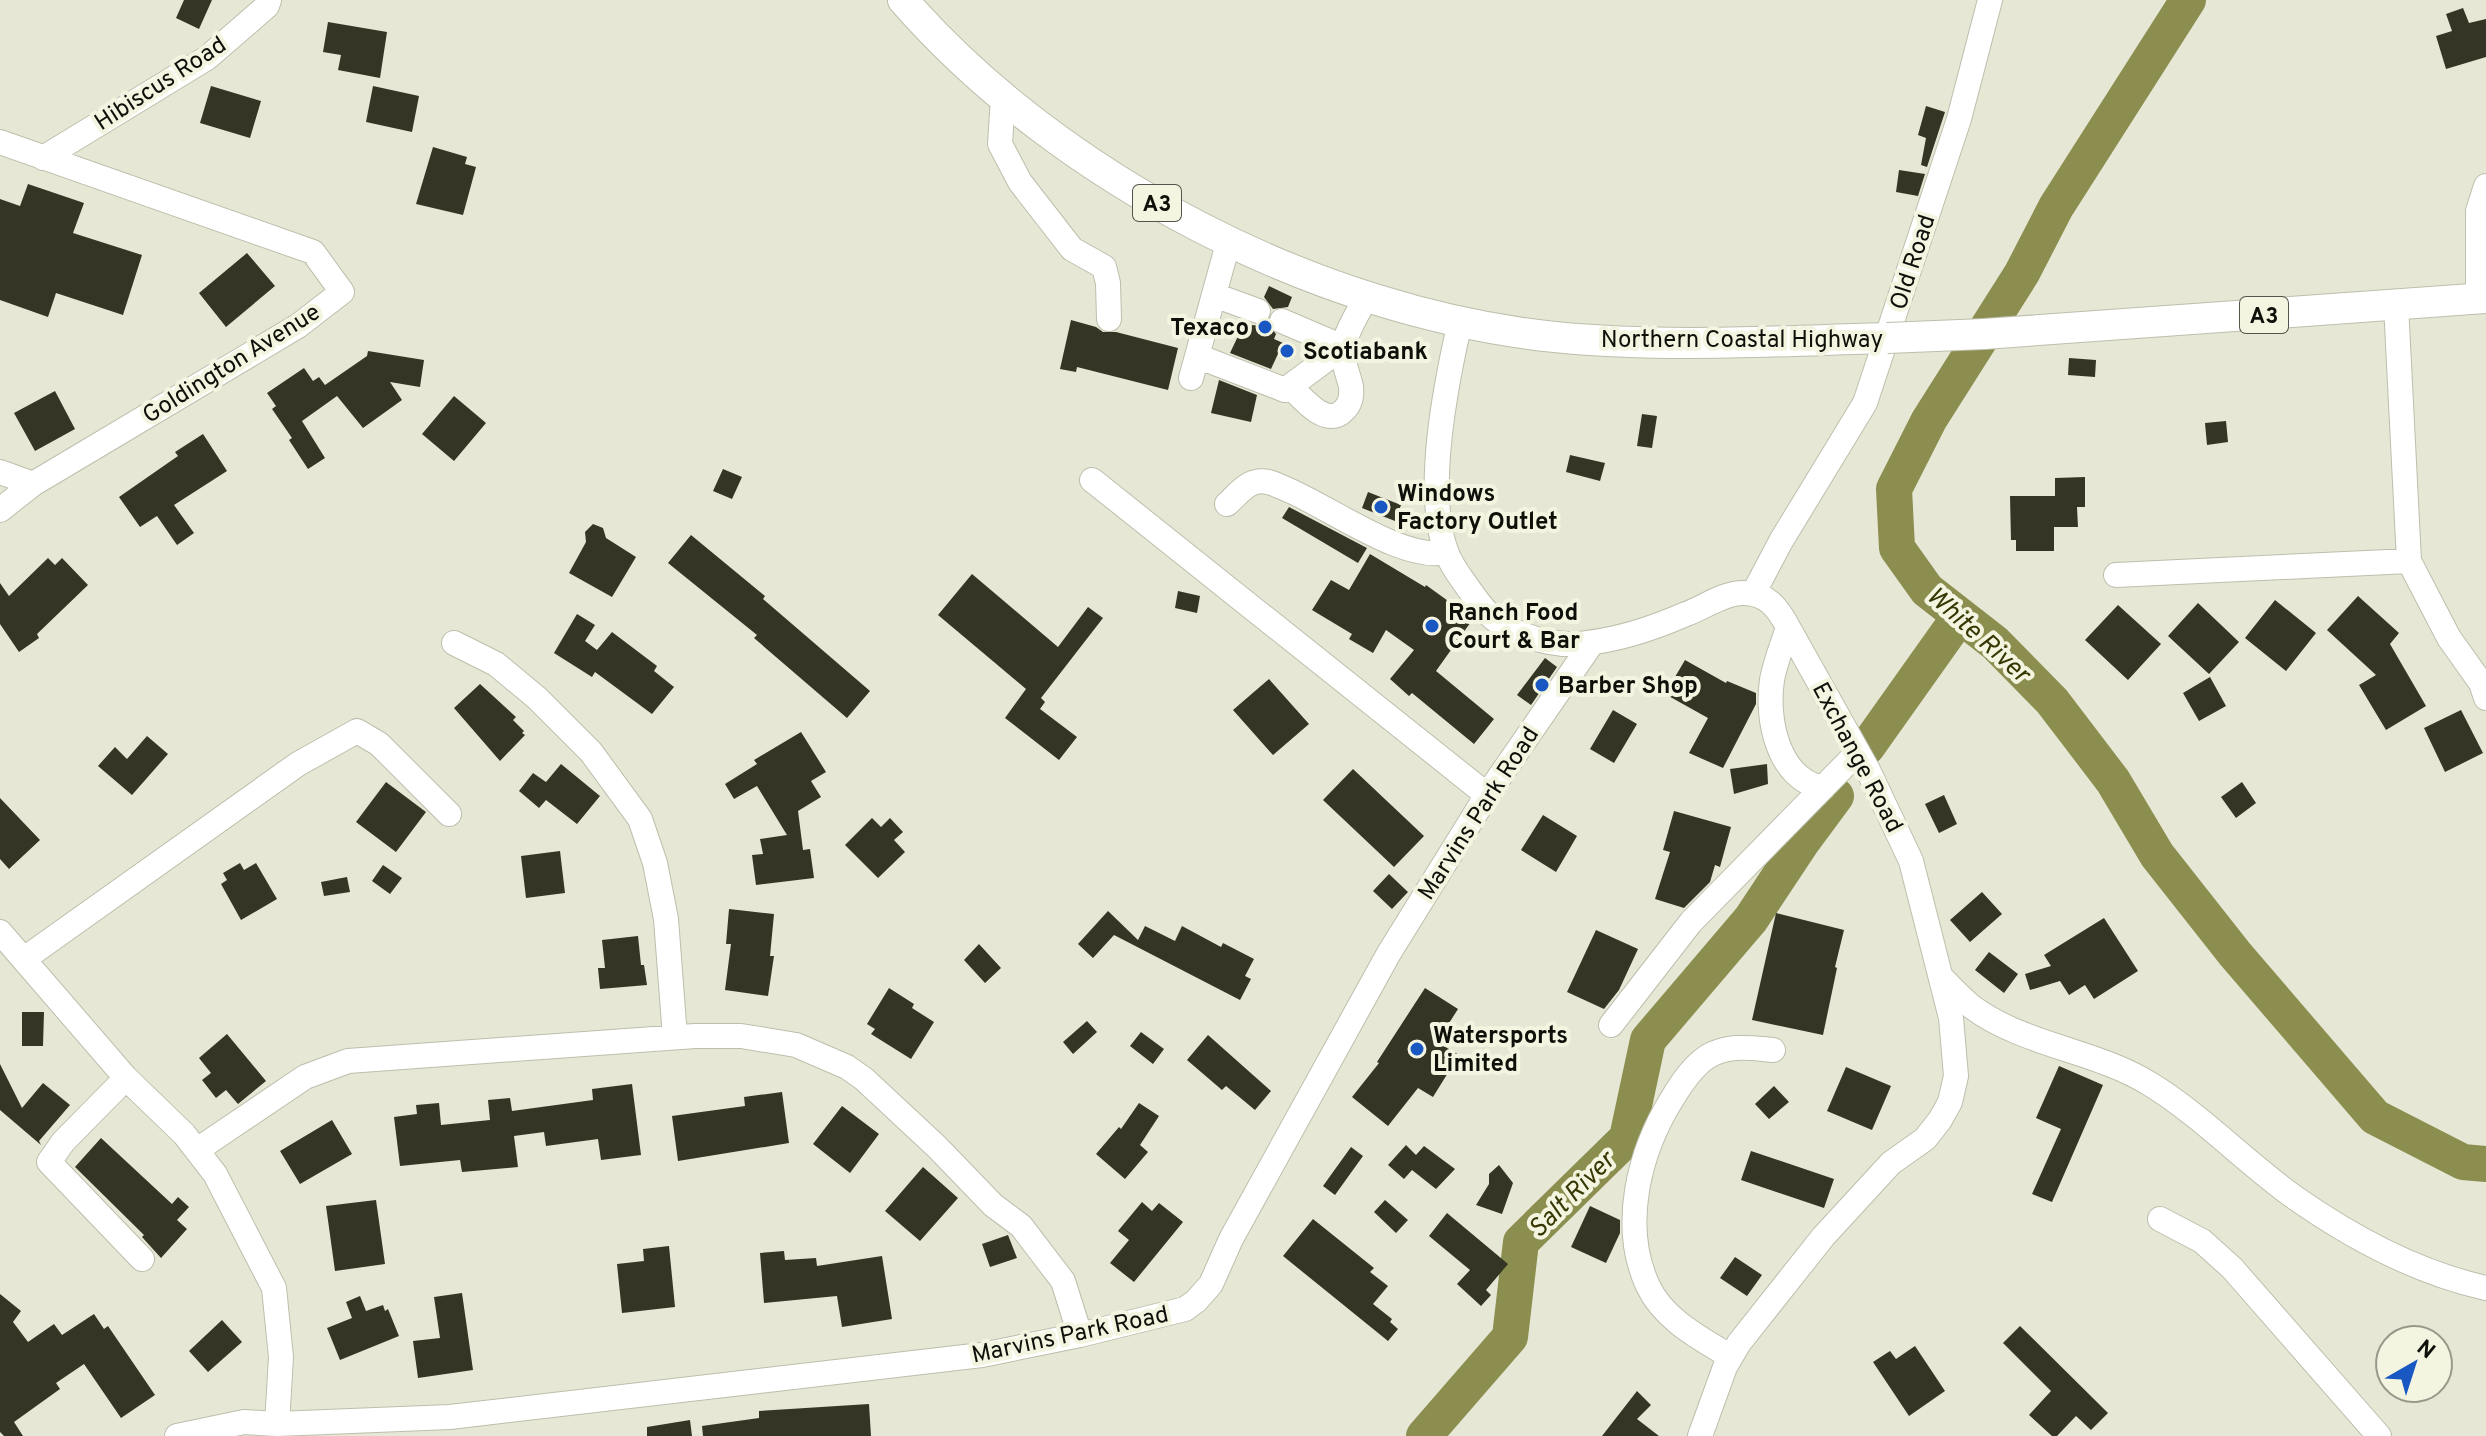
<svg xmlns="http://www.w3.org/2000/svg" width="2486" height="1436" font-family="Overpass,sans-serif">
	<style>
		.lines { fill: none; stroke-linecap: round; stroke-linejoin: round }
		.river { stroke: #8b8e4f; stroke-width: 36 }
		.building { fill: #343525 }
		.minor-casing { stroke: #bdbfac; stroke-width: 26 }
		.major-casing { stroke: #bdbfac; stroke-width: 32 }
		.minor { stroke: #fff; stroke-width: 24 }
		.major { stroke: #fff; stroke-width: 30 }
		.major-bridge-casing { stroke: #bdbfac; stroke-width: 32; stroke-linecap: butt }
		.major-bridge { stroke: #fff; stroke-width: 30 }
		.poi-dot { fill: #1957c2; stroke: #f3f5e1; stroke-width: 3 }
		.labels { text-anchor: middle; stroke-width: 8; stroke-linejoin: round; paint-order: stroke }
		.shield { fill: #f3f5e1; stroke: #53554a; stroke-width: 2 }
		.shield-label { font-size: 22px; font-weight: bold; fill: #0f1009 }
		.street-label { font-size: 24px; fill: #0f1009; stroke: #f3f5e1 }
		.poi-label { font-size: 24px; font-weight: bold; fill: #0f1009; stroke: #f3f5e1; text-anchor: start }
		.water-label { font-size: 26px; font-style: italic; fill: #363703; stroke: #f3f5e1 }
	</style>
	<rect width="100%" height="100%" fill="#e6e7d4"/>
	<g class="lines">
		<path class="river" d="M2188,0L2056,207L2022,273L1929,420L1894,489L1897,548L1927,590L1995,643L2052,701L2113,781L2157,855L2235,954L2375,1117L2463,1162L2486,1164
			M1867,747L1960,616
			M1424,1436L1510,1337L1521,1242L1627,1138L1648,1040L1751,919L1802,842L1836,796"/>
	</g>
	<path class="building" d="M184,0H212L199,29L176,18Z
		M2463,8L2469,23L2486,19V57L2446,69L2436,36L2452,31L2446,14Z
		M328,22L387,32L380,78L338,70L341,55L323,52Z
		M211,86L261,101L250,138L200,123Z
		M373,86L419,96L412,132L366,122Z
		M1926,106L1945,112L1927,167L1921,165L1926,138L1918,135Z
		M433,147L467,157L465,164L476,167L463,215L416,204Z
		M1899,170L1925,174L1918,196L1896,192Z
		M28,184L84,203L73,233L142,255L123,315L56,293L48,317L0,300V199L20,206Z
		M247,253L275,286L226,327L199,293Z
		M1269,286L1292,297L1288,307L1273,309L1264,297Z
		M1071,320L1096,327L1103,332H1116L1178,348L1168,390L1077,367L1076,372L1060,369Z
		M1267,323L1276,334L1274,339L1283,343L1271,369L1230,353L1240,332L1247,336L1252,325L1260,326Z
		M368,351L424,360L420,387L390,382L402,400L363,428L337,396L302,421L325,458L308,469L289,440L292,438L272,409L276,406L267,393L304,368L313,381L319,377L325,385L367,356Z
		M2069,358L2096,360L2095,377L2068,375Z
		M1219,380L1257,395L1251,422L1211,413Z
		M55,391L75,429L35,451L14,413Z
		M454,396L486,423L454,461L422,434Z
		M1642,414L1657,416L1652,448L1637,446Z
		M2226,421L2228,442L2207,445L2205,423Z
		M203,434L227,471L174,505L194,533L177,545L157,516L140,527L119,497L178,456L175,452Z
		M1570,455L1605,463L1600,481L1566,472Z
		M723,469L742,477L732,499L713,491Z
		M2085,477V507H2077L2078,527H2054V551H2016V540H2011L2010,496H2055V478Z
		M1368,492L1401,505L1395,521L1362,508Z
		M1289,507L1367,548L1358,563L1282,518Z
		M593,524L603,528L606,538L636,557L612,597L569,573L586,542L585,532Z
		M691,535L765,596L763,599L870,691L847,718L754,638L757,635L668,563Z
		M1370,554L1425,587L1426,585L1473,619L1436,671L1494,719L1474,744L1412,693L1409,696L1390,679L1414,650L1386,630L1373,653L1349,639L1352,634L1312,610L1331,580L1349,590Z
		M48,558L55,565L62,558L88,585L37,634L39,638L19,652L0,624V583L9,596Z
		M972,574L1058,647L1088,607L1103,618L1041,698L1045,702L1040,709L1077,737L1059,760L1005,718L1026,689L938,615Z
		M1178,591L1200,596L1197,613L1175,608Z
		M2358,596L2399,633L2390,644L2426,706L2386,730L2359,685L2376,675L2327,630Z
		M2275,600L2316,633L2286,671L2245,638Z
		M2198,603L2239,642L2209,674L2168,636Z
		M2118,605L2161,644L2128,680L2085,640Z
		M577,614L595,625L585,641L597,650L612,632L657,666L654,671L674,687L652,714L595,672L592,677L554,653Z
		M1545,658L1557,667L1531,705L1517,695Z
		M1685,660L1726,683L1727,681L1756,693V704L1723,768L1689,753L1708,718L1665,694Z
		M2210,677L2226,706L2199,721L2183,693Z
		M1269,679L1309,724L1273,755L1233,710Z
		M480,684L516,717L513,720L524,731L522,733L525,735L500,761L454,708Z
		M1613,710L1637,724L1614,763L1590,749Z
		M2461,710L2483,753L2445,772L2424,728Z
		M801,732L826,772L811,781L821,797L798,811L803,850L810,849L814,878L756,885L752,855L763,854L760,839L787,835L757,786L734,799L725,784L757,764L754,760Z
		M147,736L168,754L132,795L98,766L115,747L127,759Z
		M561,764L600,796L577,824L546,800L539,808L519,791L533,773L546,782Z
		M1767,764L1768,784L1734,794L1730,769Z
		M1353,769L1424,836L1394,867L1323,800Z
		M386,782L426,812L396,852L356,822Z
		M2242,782L2256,803L2236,818L2221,797Z
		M1944,795L1957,824L1939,833L1925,804Z
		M0,798L40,840L9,869L0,859Z
		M1674,811L1731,827L1720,867L1715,865L1710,882L1684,908L1655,899L1670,852L1663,850Z
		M1543,815L1577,836L1556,872L1521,850Z
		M872,818L881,827L890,818L903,832L894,840L905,852L878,878L845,845Z
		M560,851L565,893L526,898L521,856Z
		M240,863L244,870L256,863L277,899L241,920L221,884L227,880L223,873Z
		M383,865L402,878L390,894L372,881Z
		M1389,874L1408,892L1392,909L1373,891Z
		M347,877L350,892L324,896L321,882Z
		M1982,892L2002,914L1970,942L1950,920Z
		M729,909L774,914L770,956H774L768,996L725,990L731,944H726Z
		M1108,911L1138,940L1145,926L1175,941L1182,926L1221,947L1223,943L1254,959L1245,976L1251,979L1240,1000L1114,935L1093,958L1078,944Z
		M1776,913L1844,930L1835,967L1837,968L1823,1035L1752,1020Z
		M2104,918L2138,971L2094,999L2085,985L2069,995L2060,981L2030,990L2025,974L2051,966L2044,955Z
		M1596,930L1638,949L1619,990L1604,1009L1567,992Z
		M638,936L641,965H644L647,985L600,989L598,968H605L602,940Z
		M979,944L1001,968L985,983L964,960Z
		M1989,952L2018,974L2004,993L1975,970Z
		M889,988L914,1004L912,1008L934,1022L911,1059L871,1034L875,1029L867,1024Z
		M1425,988L1458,1009L1437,1042L1459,1055L1433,1097L1418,1088L1388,1126L1352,1097L1379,1063L1377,1062Z
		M22,1012H44L43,1046H22Z
		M1087,1021L1097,1032L1073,1054L1063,1042Z
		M1141,1032L1164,1049L1153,1064L1130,1046Z
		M227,1034L266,1081L238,1104L226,1090L216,1098L202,1080L211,1073L199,1058Z
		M1208,1035L1271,1091L1255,1110L1226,1086L1222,1090L1187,1060Z
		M0,1064L22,1108L43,1083L70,1105L39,1141L41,1145L0,1110Z
		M2059,1066L2103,1085L2052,1202L2032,1194L2061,1129L2036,1118Z
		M1846,1067L1891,1086L1872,1130L1827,1111Z
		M632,1084L641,1155L601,1160L598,1139L546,1146L544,1132L514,1136L518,1167L462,1172L460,1160L400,1166L394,1117L417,1114L416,1105L439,1103L441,1125L490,1120L488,1100L510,1098L512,1111L593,1100L592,1089Z
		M1774,1086L1789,1102L1769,1119L1755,1104Z
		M782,1092L789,1143L678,1161L672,1116L745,1106L744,1097Z
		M1139,1103L1159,1116L1140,1145L1148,1152L1125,1179L1096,1154L1119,1127L1121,1129Z
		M842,1106L879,1134L850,1173L813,1144Z
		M332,1120L352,1154L300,1184L280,1151Z
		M101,1138L172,1204L178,1197L189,1207L177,1220L187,1229L161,1258L142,1237L144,1235L75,1167Z
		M1406,1145L1416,1155L1424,1146L1455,1169L1436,1189L1412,1170L1404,1179L1388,1165Z
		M1351,1147L1363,1156L1335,1195L1323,1186Z
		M1751,1151L1834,1179L1824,1208L1741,1180Z
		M1499,1165L1513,1183L1502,1214L1476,1205L1489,1184V1174Z
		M923,1167L958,1198L920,1241L885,1211Z
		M376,1200L385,1264L335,1271L326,1206Z
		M1385,1200L1408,1220L1396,1233L1374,1212Z
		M1142,1202L1152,1211L1159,1203L1183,1222L1134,1282L1110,1263L1129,1240L1118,1231Z
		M1590,1206L1620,1220V1233L1606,1263L1571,1247Z
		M1447,1213L1508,1264L1486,1290L1491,1295L1481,1306L1457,1284L1470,1270L1429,1236Z
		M1313,1219L1374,1268L1370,1272L1388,1286L1373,1304L1392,1319L1390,1322L1398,1329L1388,1341L1283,1256Z
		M1008,1235L1017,1258L990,1267L982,1244Z
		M669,1246L675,1307L622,1313L617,1264L644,1261L643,1249Z
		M784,1251L785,1260L816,1258L817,1266L882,1256L892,1319L842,1327L837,1296L764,1303L760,1253Z
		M1735,1257L1762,1275L1747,1296L1720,1278Z
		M462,1293L473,1370L418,1378L413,1341L440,1338L434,1297Z
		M0,1294L21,1311L13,1322L28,1342L54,1324L62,1335L94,1314L104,1329L108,1326L155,1395L121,1418L84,1364L56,1383L60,1389L14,1422L23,1436H4L0,1432Z
		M360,1296L366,1311L383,1305L385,1311L388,1309L399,1336L340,1360L327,1328L352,1318L346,1302Z
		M222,1320L242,1342L208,1372L189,1351Z
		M2020,1326L2108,1413L2091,1430L2076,1416L2057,1436H2052L2029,1415L2051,1391L2003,1343Z
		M1915,1346L1945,1391L1909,1416L1873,1362L1890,1351L1896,1359Z
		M1637,1391L1651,1405L1637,1419L1659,1436H1602Z
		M869,1404L871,1436H703L702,1426L759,1418V1411Z
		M690,1420L692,1436H647V1427Z"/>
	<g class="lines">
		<g class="minor-casing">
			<path id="minor" d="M1003,97L1000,144L1020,182L1072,249L1104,267L1108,283L1109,319
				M0,142L313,252L342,292L298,326L33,484L0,510
				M43,158L207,58L267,6L269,0
				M1214,295L1258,311
				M2478,299V211L2486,186
				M1460,322C1446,383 1424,491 1446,551C1451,566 1462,579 1471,592C1482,608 1493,621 1510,629C1533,640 1562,647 1587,643C1621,639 1654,628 1686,614C1703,608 1724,593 1742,593C1766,592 1778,608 1788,627L1868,770L1911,861L1951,1018L1956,1076L1950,1102L1940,1120L1925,1139L1891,1163L1823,1237L1739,1343L1725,1367L1700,1436
				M1197,356L1285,390L1343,347L1282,321
				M1191,378L1229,240
				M1291,387C1302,398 1326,428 1343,411C1350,405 1352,396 1351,387C1349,375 1342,363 1343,350C1344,334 1359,312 1366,297
				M0,472L33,484
				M1092,480L1487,795
				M1227,504C1235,497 1245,484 1256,482C1266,479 1277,485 1286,489C1328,506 1403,562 1446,552
				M2409,561L2449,638L2481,683L2486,698
				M2116,575L2409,561L2396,305
				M1753,594L1781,541L1865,403L1959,119L1990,0
				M1788,627C1783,644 1775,662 1772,680C1766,720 1778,779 1823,788
				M454,643L496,664L537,698L591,752L640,819L655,863L666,919L675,1037
				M0,932L126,1078L184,1134L215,1174L274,1288L281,1357L277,1424
				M24,959L298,764L357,731L379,744L449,814
				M1941,977C1951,987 1961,998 1972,1007C2025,1046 2095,1050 2150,1084C2202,1116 2244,1161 2294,1197C2351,1237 2418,1273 2486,1288
				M1611,1025L1691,922L1858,752
				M126,1078L63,1142L49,1162L142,1259
				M197,1150L305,1077L348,1061L695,1036H741L796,1045L847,1067L864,1079L937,1147L993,1205L1021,1226L1063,1281L1080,1335
				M2160,1219L2202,1241L2232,1268L2379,1436
				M1731,1357C1700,1338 1664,1320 1648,1286C1620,1226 1639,1152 1672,1099C1681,1084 1692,1067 1707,1057C1728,1044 1750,1048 1773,1050
				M177,1436L244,1422L277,1424L450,1417L982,1355L1080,1335L1185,1309L1196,1301L1211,1284L1231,1239L1389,953L1487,795L1592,643"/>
		</g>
		<g class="major-casing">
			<path id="major" d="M903,0C1059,179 1319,313 1555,337C1665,348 1776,341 1887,338
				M1984,334L2486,298"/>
		</g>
		<use href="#minor" class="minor"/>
		<use href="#major" class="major"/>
		<g class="major-bridge-casing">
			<path id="major-bridge" d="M1887,338L1984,334"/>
		</g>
		<use href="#major-bridge" class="major-bridge"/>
	</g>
	<g class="poi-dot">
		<circle cx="1265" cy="327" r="8"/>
		<circle cx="1287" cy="351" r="8"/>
		<circle cx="1381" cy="507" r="8"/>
		<circle cx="1432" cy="626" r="8"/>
		<circle cx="1542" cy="685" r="8"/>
		<circle cx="1417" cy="1049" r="8"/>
	</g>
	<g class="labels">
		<g class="shield">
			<rect x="1133" y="185" width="48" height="36" rx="6"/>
			<rect x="2240" y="297" width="48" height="36" rx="6"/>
		</g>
		<g class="shield-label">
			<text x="1157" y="211">A3</text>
			<text x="2264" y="323">A3</text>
		</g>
		<g class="street-label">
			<text transform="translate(160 83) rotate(-33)" y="8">Hibiscus Road</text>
			<text transform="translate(1912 262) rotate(-72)" y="8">Old Road</text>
			<text x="1742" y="347">Northern Coastal Highway</text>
			<text transform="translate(231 363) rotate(-32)" y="8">Goldington Avenue</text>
			<text transform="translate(1858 757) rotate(62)" y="8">Exchange Road</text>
			<text transform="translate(1478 813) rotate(-57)" y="8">Marvins Park Road</text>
			<text transform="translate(1070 1334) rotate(-12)" y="8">Marvins Park Road</text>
		</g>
		<g class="poi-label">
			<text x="1249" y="335" text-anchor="end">Texaco</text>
			<text x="1303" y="359">Scotiabank</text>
			<text x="1397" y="501">Windows<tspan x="1397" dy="28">Factory Outlet</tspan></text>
			<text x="1448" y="620">Ranch Food<tspan x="1448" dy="28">Court &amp; Bar</tspan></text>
			<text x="1558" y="693">Barber Shop</text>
			<text x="1433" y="1043">Watersports<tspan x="1433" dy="28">Limited</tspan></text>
		</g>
		<g class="water-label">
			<text transform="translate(1979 634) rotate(42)" y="9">White River</text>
			<text transform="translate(1571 1194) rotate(-45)" y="9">Salt River</text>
		</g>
	</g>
	<g transform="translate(2414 1364) rotate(39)"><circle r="38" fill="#f3f5e1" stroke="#98998b" stroke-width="2"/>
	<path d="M0-6L14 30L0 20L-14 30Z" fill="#1957c2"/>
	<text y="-12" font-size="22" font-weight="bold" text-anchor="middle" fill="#0f1009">N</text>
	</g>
</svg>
